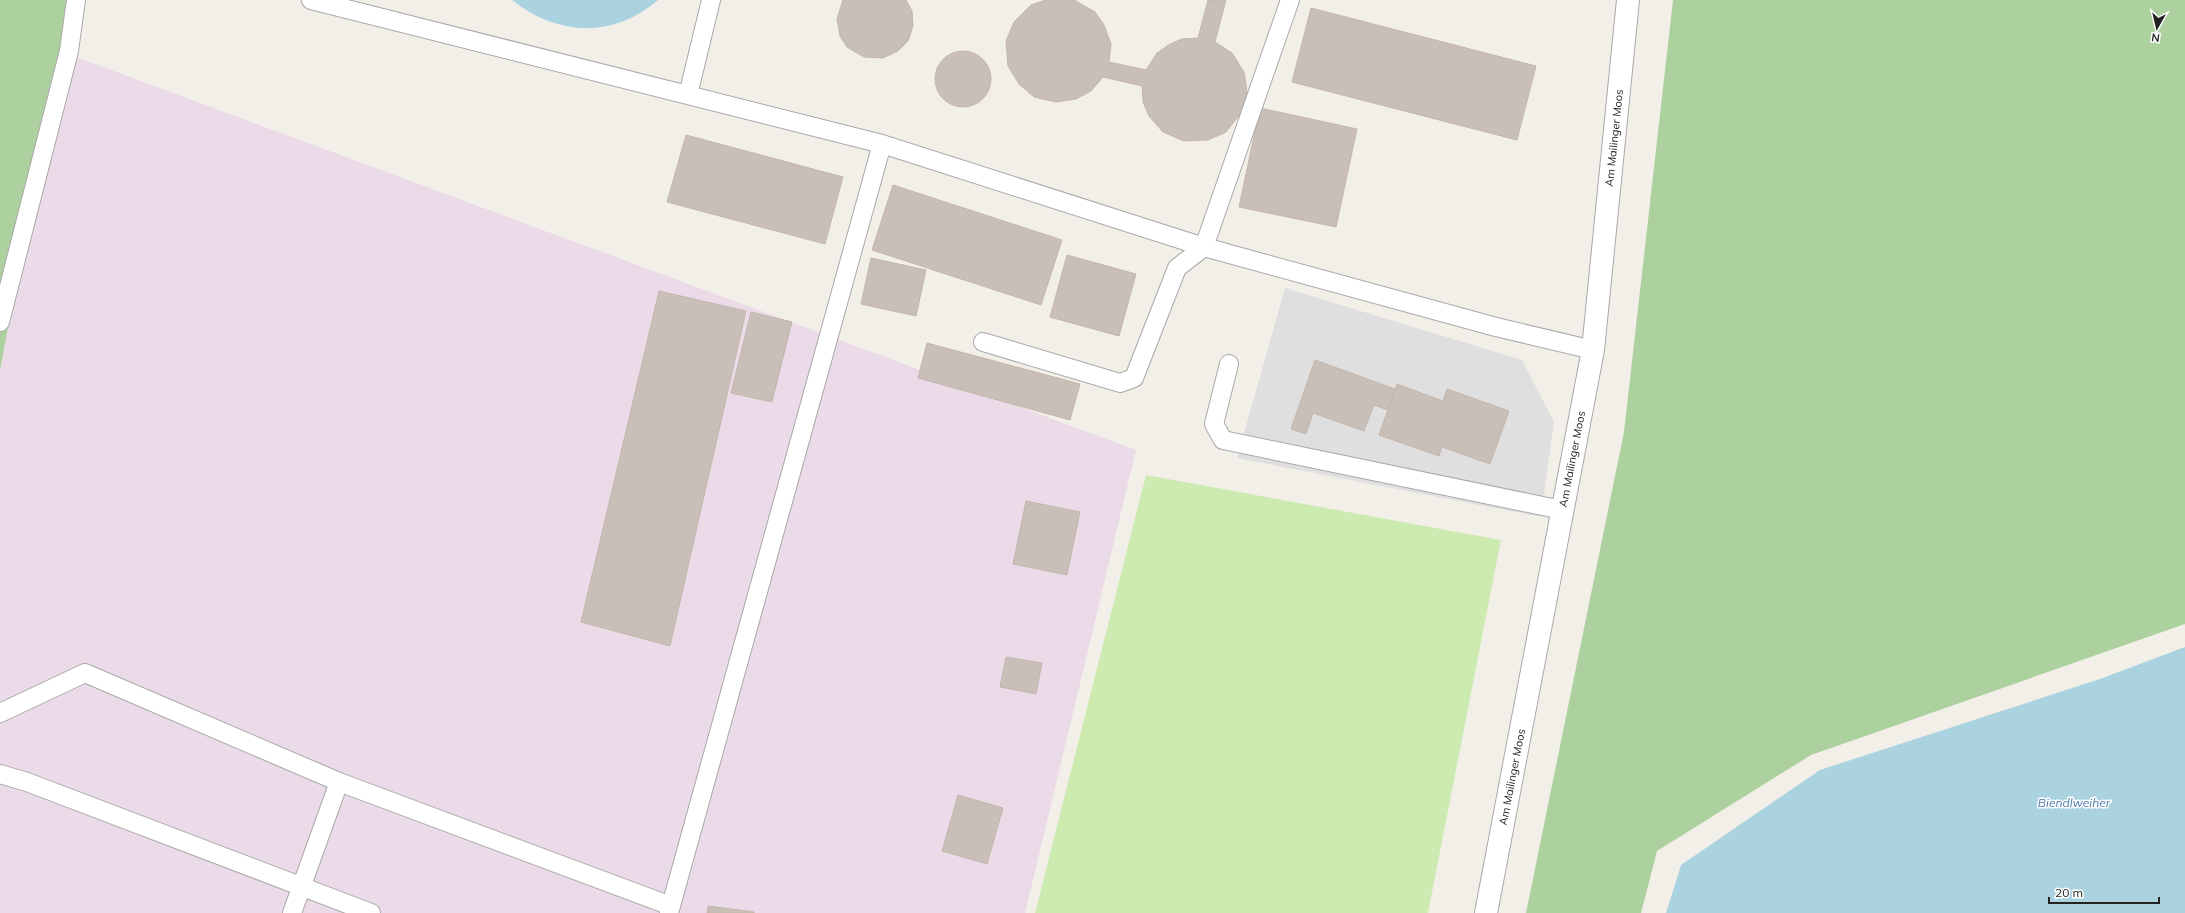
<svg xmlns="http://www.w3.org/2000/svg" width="2185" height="913" font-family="Mulish,sans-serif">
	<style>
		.residential { fill: #e0dfdf }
		.industrial { fill: #ebdbe8 }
		.grass { fill: #cdebb0 }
		.forest { fill: #add19e }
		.water { fill: #aad3df }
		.building { fill: #c7bfb8; stroke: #c4b6ab }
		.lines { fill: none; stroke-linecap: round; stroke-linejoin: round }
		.lane-casing { stroke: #a9a9a9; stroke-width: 20 }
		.street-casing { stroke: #a9a9a9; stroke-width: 24 }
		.lane { stroke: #fff; stroke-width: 18 }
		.street { stroke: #fff; stroke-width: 22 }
		.labels { text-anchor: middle; stroke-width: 3; stroke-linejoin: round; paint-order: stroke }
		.street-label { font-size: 11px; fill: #222; stroke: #fff }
		.water-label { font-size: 12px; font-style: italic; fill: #4a7aab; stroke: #fff }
	</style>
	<rect width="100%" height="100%" fill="#f2efe9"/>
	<path class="residential" d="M1285,288L1522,360L1554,422L1541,517L1237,458Z"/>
	<path class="industrial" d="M60,51L1136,450L1025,913H0V370Z"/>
	<path class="grass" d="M1146,475L1501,540L1428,913H1035Z"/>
	<path class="forest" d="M0,0H70L0,370Z
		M1673,0H2185V624L1811,755L1657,851L1641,913H1526L1624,432Z"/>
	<path class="water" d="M512,0H658C613,39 557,36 512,0Z
		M2185,647V913H1666L1681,865L1820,770L2100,679Z"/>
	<path class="building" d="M843,0H906L912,11L913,26L908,41L898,51L883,58L864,57L847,47L840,36L837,19Z
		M1046,0H1074L1095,12L1104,25L1111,44L1109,62L1146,70L1157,53L1170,44L1182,39L1198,38L1208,0H1226L1215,42L1232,53L1244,72L1247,92L1241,113L1226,132L1208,140L1184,141L1163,132L1149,116L1143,102L1142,86L1103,77L1091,91L1076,99L1056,102L1034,97L1019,84L1008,66L1006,41L1014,22L1031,5Z
		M1311,8L1536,66L1517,140L1292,82Z
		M935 79a28 28 0 1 1 56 0a28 28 0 1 1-56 0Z
		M1260,108L1357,129L1336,227L1239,207Z
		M686,135L843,177L825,244L667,202Z
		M893,185L1062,240L1041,305L872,250Z
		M1067,255L1136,274L1119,336L1050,317Z
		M871,258L926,270L916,316L861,304Z
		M659,291L746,311L670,646L581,622Z
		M751,312L792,322L772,402L731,393Z
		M927,343L1080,384L1070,420L918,378Z
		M1315,360L1395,389L1388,410L1374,405L1364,431L1313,413L1306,434L1291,429Z
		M1397,384L1443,401L1447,389L1509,411L1490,464L1442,447L1439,456L1379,435Z
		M1026,501L1080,512L1067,575L1013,564Z
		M1006,657L1042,663L1036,694L1000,687Z
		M958,795L1003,808L987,864L942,851Z
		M708,906L754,912V913H707Z"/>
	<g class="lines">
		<g class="lane-casing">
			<path id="lane" d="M311,0L882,144L669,913
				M688,95L711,0
				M882,144L1204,247L1496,327L1593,350
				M0,322L69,51L76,0
				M983,342L1120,383L1134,378L1177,268L1204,247L1290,0
				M1229,364L1214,424L1223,440L1562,510
				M0,713L85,673L339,782L671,906
				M0,774L27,782L371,913
				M292,913L339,782"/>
		</g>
		<g class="street-casing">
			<path id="street" d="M1486,913L1593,350L1628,0"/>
		</g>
		<use href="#lane" class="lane"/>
		<use href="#street" class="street"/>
	</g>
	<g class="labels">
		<g class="street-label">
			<text transform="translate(1614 138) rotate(-84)" y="4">Am Mailinger Moos</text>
			<text transform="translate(1572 459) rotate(-79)" y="4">Am Mailinger Moos</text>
			<text transform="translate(1512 777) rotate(-79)" y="4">Am Mailinger Moos</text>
		</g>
		<g class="water-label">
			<text x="2074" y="807">Biendlweiher</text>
		</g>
	</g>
	<g transform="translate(2157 28) rotate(188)" stroke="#ffffff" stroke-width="3" paint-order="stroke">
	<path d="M0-3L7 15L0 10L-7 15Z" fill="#222222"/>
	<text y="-6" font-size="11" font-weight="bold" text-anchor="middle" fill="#222222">N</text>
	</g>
	<path d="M2049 897v6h110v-6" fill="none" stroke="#222222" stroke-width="2"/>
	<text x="2055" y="897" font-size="12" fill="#222222" stroke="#ffffff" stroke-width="3" paint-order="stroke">20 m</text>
</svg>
